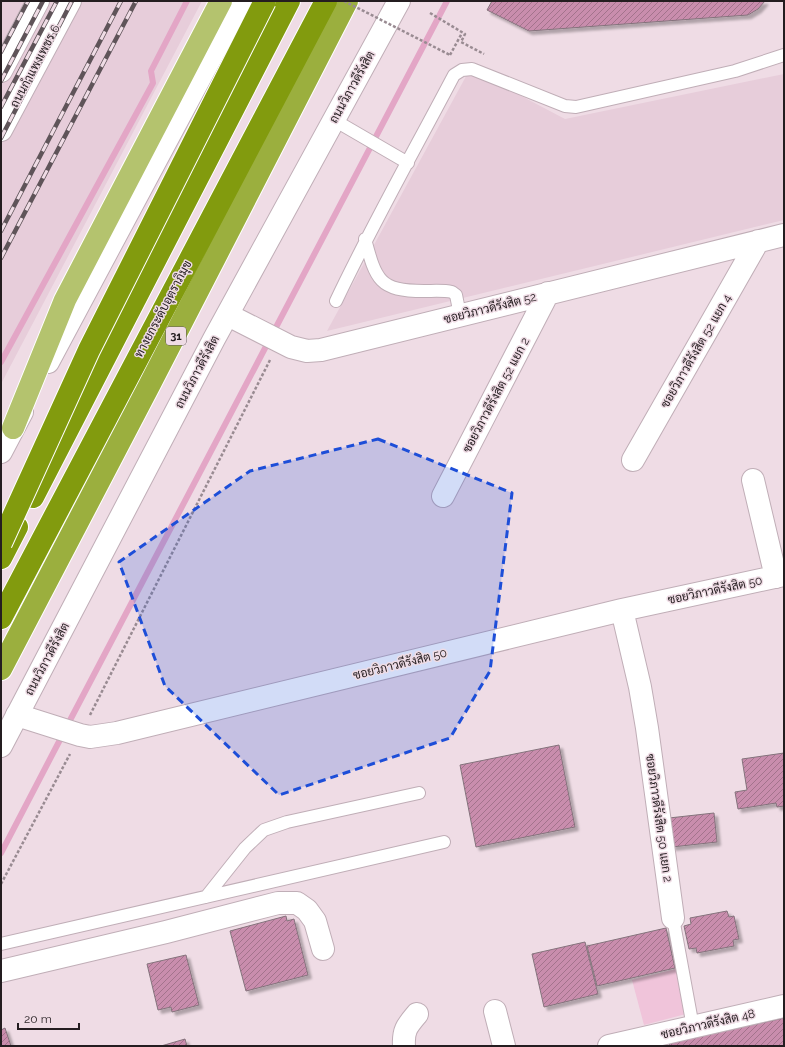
<svg xmlns="http://www.w3.org/2000/svg" width="785" height="1047" font-family="Raleway,Sarabun,sans-serif">
	<style>
		.built { fill: #e7cdda }
		.park { fill: #f0c4da }
		.lines { fill: none; stroke-linecap: round; stroke-linejoin: round }
		.stream { stroke: #e3a6c6; stroke-width: 6 }
		.building { fill: url(#building-hatch); stroke: #84737c; filter: url(#shadow) }
		.service-casing { stroke: #c0aeb7; stroke-width: 14 }
		.minor-casing { stroke: #c0aeb7; stroke-width: 24 }
		.tertiary-casing { stroke: #c0aeb7; stroke-width: 24 }
		.secondary-casing { stroke: #c0aeb7; stroke-width: 24 }
		.primary-casing { stroke: #fff; stroke-width: 24 }
		.trunk-casing { stroke: #fff; stroke-width: 24 }
		.motorway-casing { stroke: #fff; stroke-width: 24 }
		.path { stroke: #998b92; stroke-width: 2.5; stroke-dasharray: 3 2; stroke-linecap: butt }
		.service { stroke: #fff; stroke-width: 12 }
		.minor { stroke: #fff; stroke-width: 22 }
		.tertiary { stroke: #fff; stroke-width: 22 }
		.secondary { stroke: #fff; stroke-width: 22 }
		.primary { stroke: #b4c36e; stroke-width: 22 }
		.trunk { stroke: #9baf3e; stroke-width: 22 }
		.motorway { stroke: #829b0e; stroke-width: 22 }
		.rail-casing { stroke: #5f5459; stroke-width: 4.5 }
		.rail { stroke: #efdce5; stroke-width: 3; stroke-dasharray: 9; stroke-linecap: butt }
		.motorway-bridge-casing { stroke: #fff; stroke-width: 24; stroke-linecap: butt }
		.path-bridge { stroke: #998b92; stroke-width: 2.5; stroke-dasharray: 3 2; stroke-linecap: butt }
		.motorway-bridge { stroke: #829b0e; stroke-width: 22 }
		.marked { fill: #1d4ed8; fill-opacity: 0.2; stroke: #1d4ed8; stroke-width: 3; stroke-dasharray: 8 5; stroke-linejoin: round }
		.labels { text-anchor: middle; stroke-width: 3; stroke-linejoin: round; paint-order: stroke }
		.shield { fill: #efdce5; stroke: #61565b; stroke-width: 1 }
		.shield-label { font-size: 11px; font-weight: bold; fill: #241d20 }
		.street-label { font-size: 12px; fill: #241d20; stroke: #efdce5 }
	</style>
	<defs>
		<pattern id="building-hatch" width="6" height="6" patternUnits="userSpaceOnUse"><rect width="6" height="6" fill="#c98dad"/><path d="M-1 1l2-2M0 6l6-6M5 7l2-2" fill="none" stroke="#a3738c"/></pattern>
		<filter id="shadow"><feDropShadow dx="3.5" dy="3.5" stdDeviation="1" flood-color="#0004"/></filter>
	</defs>
	<rect width="100%" height="100%" fill="#efdce5"/>
	<path class="built" d="M1,1H202L1,384Z
		M470,69L565,119L784,74V220L327,331Z"/>
	<path class="park" d="M676,969L686,1014L644,1025L632,980Z"/>
	<g class="lines">
		<path class="stream" d="M1,362L153,83L151,71L187,1
			M67,726L447,1
			M1,853L63,734"/>
	</g>
	<path class="building" d="M492,1H765L758,9L748,15L529,31L487,10Z
		M559,745L575,827L476,847L460,765Z
		M784,753V806L777,807L776,803L738,809L735,792L747,790L742,759Z
		M714,813L717,842L672,847L669,818Z
		M727,911L729,917L734,916L739,939L733,940L734,946L697,953L696,948L689,949L684,926L691,924L690,918Z
		M286,916L287,921L294,919L308,975L246,991L230,931Z
		M666,928L675,968L597,986L587,946Z
		M585,942L598,994L544,1007L532,954Z
		M186,955L199,1005L172,1012L171,1007L158,1010L147,964Z
		M784,1018V1046H670L669,1043Z
		M5,1028L11,1046H1V1030Z
		M185,1039L187,1046H161Z"/>
	<g class="lines">
		<g class="service-casing">
			<path id="service" d="M334,120L408,163
				M365,239C376,280 379,291 424,291C433,291 443,290 452,292L456,295L460,315
				M336,301C372,225 414,151 454,75L462,70L472,69L565,106L576,107L735,71L784,55
				M206,897L245,848L264,830L287,822L419,793
				M673,918L693,1027
				M1,944L444,842"/>
		</g>
		<g class="minor-casing">
			<path id="minor" d="M228,315L291,347L307,351L321,350L784,235
				M633,460L758,241
				M753,480L776,577
				M443,496L548,293
				M622,610L640,687L647,728L673,918
				M17,715L80,735L90,737L117,733L622,610L784,575
				M1,971L166,932L278,903H297L307,910L315,921L323,949
				M495,1011L504,1046
				M404,1046C403,1030 407,1026 417,1014
				M609,1046L784,1006"/>
		</g>
		<g class="tertiary-casing">
			<path id="tertiary" d="M1,71L38,1
				M1,130L70,1"/>
		</g>
		<g class="secondary-casing">
			<path id="secondary" d="M48,362L241,1
				M1,452L22,412
				M1,746L214,339L399,1"/>
		</g>
		<g class="primary-casing">
			<path id="primary" d="M13,428L65,300L221,1"/>
		</g>
		<g class="trunk-casing">
			<path id="trunk" d="M1,669L150,384L347,1"/>
		</g>
		<g class="motorway-casing">
			<path id="motorway" d="M33,497L289,1
				M1,558L17,527
				M1,618L326,1"/>
		</g>
		<path class="path" d="M430,13L465,34L461,42L484,54
			M450,55L462,33
			M90,715L270,360
			M1,884L70,754"/>
		<use href="#service" class="service"/>
		<use href="#minor" class="minor"/>
		<use href="#tertiary" class="tertiary"/>
		<use href="#secondary" class="secondary"/>
		<use href="#primary" class="primary"/>
		<use href="#trunk" class="trunk"/>
		<use href="#motorway" class="motorway"/>
		<g class="rail-casing">
			<path id="rail" d="M1,52L28,1
				M1,81L43,1
				M1,107L57,1
				M1,138L72,1
				M1,231L121,1
				M1,258L136,1"/>
		</g>
		<use href="#rail" class="rail"/>
		<g class="motorway-bridge-casing">
			<path id="motorway-bridge" d="M1,543L89,350L265,1"/>
		</g>
		<path class="path-bridge" d="M344,1L450,55"/>
		<use href="#motorway-bridge" class="motorway-bridge"/>
	</g>
	<path class="marked" d="M378,439L512,493L490,671L450,738L279,795L165,686L119,562L250,471Z"/>
	<g class="labels">
		<rect class="shield" x="166" y="327" width="20" height="18" rx="3"/>
		<g class="shield-label">
			<text x="176" y="340">31</text>
		</g>
		<g class="street-label">
			<text transform="translate(35 66) rotate(-62)" y="4">ถนนกำแพงเพชร 6</text>
			<text transform="translate(352 87) rotate(-61)" y="4">ถนนวิภาวดีรังสิต</text>
			<text transform="translate(490 308) rotate(-14)" y="4">ซอยวิภาวดีรังสิต 52</text>
			<text transform="translate(163 309) rotate(-62)" y="4">ทางยกระดับอุตราภิมุข</text>
			<text transform="translate(696 351) rotate(-60)" y="4">ซอยวิภาวดีรังสิต 52 แยก 4</text>
			<text transform="translate(197 372) rotate(-62)" y="4">ถนนวิภาวดีรังสิต</text>
			<text transform="translate(496 395) rotate(-62)" y="4">ซอยวิภาวดีรังสิต 52 แยก 2</text>
			<text transform="translate(715 590) rotate(-12)" y="4">ซอยวิภาวดีรังสิต 50</text>
			<text transform="translate(47 659) rotate(-62)" y="4">ถนนวิภาวดีรังสิต</text>
			<text transform="translate(400 664) rotate(-14)" y="4">ซอยวิภาวดีรังสิต 50</text>
			<text transform="translate(659 818) rotate(82)" y="4">ซอยวิภาวดีรังสิต 50 แยก 2</text>
			<text transform="translate(708 1024) rotate(-13)" y="4">ซอยวิภาวดีรังสิต 48</text>
		</g>
	</g>
	<rect width="785" height="1047" fill="none" stroke="#241d20" stroke-width="4"/>
	<path d="M18 1023v6h61v-6" fill="none" stroke="#241d20" stroke-width="2"/>
	<text x="24" y="1023" font-size="12" fill="#241d20" stroke="#efdce5" stroke-width="3" paint-order="stroke">20 m</text>
</svg>
